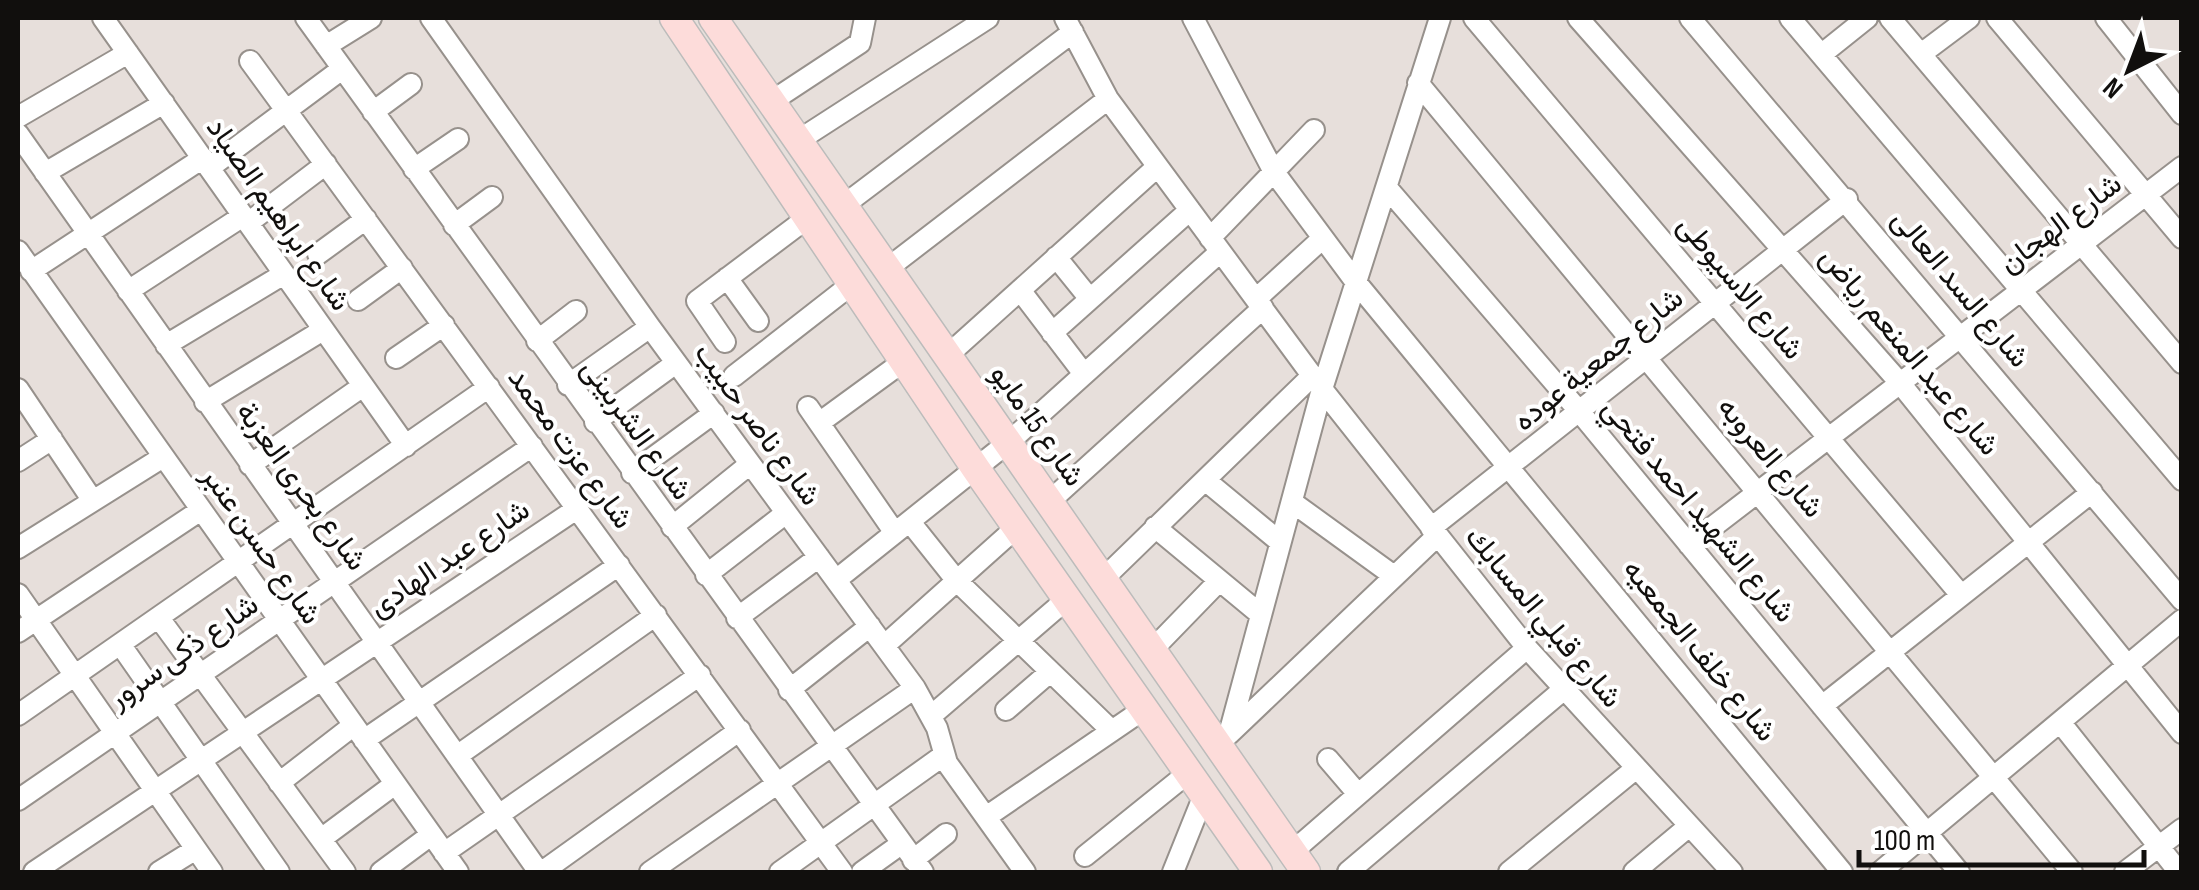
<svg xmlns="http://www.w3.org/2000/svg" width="2199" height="890" font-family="'Sofia Sans Condensed',Vazirmatn,sans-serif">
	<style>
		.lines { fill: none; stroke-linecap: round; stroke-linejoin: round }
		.minor-casing { stroke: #97918c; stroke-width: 24 }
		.major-casing { stroke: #bcbcbb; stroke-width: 31 }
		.minor { stroke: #fff; stroke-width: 20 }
		.major { stroke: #fddcda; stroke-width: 28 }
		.labels { text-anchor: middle; stroke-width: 8; stroke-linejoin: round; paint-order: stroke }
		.street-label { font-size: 30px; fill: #110f0d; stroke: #fff }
	</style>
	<rect width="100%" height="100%" fill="#e7dfdb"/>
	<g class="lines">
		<g class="minor-casing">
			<path id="minor" d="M103,18L406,446
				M306,18L923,872
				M431,18L650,327L915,688L937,728L947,763L1025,872
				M1065,18L1108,99L1322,389L1527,648L1732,872
				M1193,18L1274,172L1355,281L1842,872
				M1474,18L1961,595
				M1578,18L1900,383L2182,733
				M1690,18L2182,600
				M1790,18L2182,480
				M1890,18L2182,363
				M1997,18L2182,238
				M2106,18L2182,114
				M326,46L371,18
				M1822,54L1867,18
				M1921,54L1969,18
				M250,61L842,872
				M1418,83L2072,872
				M772,101L860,43L865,18
				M373,112L411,84
				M18,117L128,53
				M18,134L539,872
				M799,140L988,18
				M209,168L342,69
				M414,169L458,139
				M45,173L164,103
				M1388,189L1579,411L1959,872
				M844,205L1073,32
				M248,223L326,164
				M454,225L492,197
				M1210,238L1314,130
				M18,251L458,872
				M318,254L366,219
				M1056,257L1090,299
				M888,268L1108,99
				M31,271L203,158
				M727,278L758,321
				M1020,290L1084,374
				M128,291L243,216
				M1256,299L1323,238
				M358,300L402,268
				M1052,333L1190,210
				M537,341L576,311
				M725,342L697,301L806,219
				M166,345L284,274
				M949,354L1157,167
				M396,358L444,325
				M734,376L852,284
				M568,385L650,327
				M18,389L93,501
				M205,402L323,330
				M808,407L895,533
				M595,422L676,363
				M819,423L904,361
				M18,461L52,439
				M250,465L363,386
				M632,473L714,413
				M1205,480L1280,542
				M1051,500L1263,308
				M1292,502L1394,576
				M910,522L957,581L1112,731
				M672,527L750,464
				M1155,527L1260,614
				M1431,528L1847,199
				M1689,545L2182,167
				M18,548L163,457
				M706,575L786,513
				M1104,578L1312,376
				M836,580L1010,441L1220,252
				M18,594L212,872
				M159,618L345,872
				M737,618L819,557
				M18,632L201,510
				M120,644L279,872
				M885,645L1017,527
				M1153,649L1219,581
				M789,690L870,626
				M1822,706L2092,492
				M1006,710L1050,672
				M18,715L489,387
				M931,716L1067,599
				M2060,722L2179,872
				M1229,734L1322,389L1440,18
				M1229,734L1437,536
				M364,740L619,565
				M457,756L656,615
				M1328,759L1358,794
				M279,783L354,725
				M18,800L532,446
				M986,817L1144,709
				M321,839L395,784
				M1292,852L1527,648
				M444,853L700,675
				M1085,856L1188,773
				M913,860L946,834
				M34,872L578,508
				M159,872L196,849
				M381,872L431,835
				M542,872L740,730
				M650,872L915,688
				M780,872L944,755
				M862,872L901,844
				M1173,872L1204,795
				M1348,872L1563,690
				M1509,872L1634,770
				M1634,872L1688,827
				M1880,872L2182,620
				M2125,872L2182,829"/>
		</g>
		<g class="major-casing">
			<path id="major" d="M674,18L976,469L1258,872
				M713,18L1306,872"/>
		</g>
		<use href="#minor" class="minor"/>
		<use href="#major" class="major"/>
	</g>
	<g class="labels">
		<g class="street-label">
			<text transform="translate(279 214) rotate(55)" y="10">شارع ابراهيم الصياد</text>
			<text transform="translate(2060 223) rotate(-37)" y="10">شارع الهجان</text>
			<text transform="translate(1741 287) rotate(50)" y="10">شارع الاسيوطى</text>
			<text transform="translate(1961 288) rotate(50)" y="10">شارع السد العالى</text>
			<text transform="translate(1910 351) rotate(50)" y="10">شارع عبد المنعم رياض</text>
			<text transform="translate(1598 359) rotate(-39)" y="10">شارع جمعية عوده</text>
			<text transform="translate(758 424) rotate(54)" y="10">شارع ناصر حبيب</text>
			<text transform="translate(1038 425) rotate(55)" y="10">شارع 15 مايو</text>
			<text transform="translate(637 429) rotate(54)" y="10">شارع الشربينى</text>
			<text transform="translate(571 448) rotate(54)" y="10">شارع عزت محمد</text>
			<text transform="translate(1771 457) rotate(50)" y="10">شارع العروبه</text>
			<text transform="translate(302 486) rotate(54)" y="10">شارع بحرى العزبة</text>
			<text transform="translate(1699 510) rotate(50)" y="10">شارع الشهيد احمد فتحي</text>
			<text transform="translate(262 545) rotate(55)" y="10">شارع حسن عنبر</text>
			<text transform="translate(449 558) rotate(-34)" y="10">شارع عبد الهادى</text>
			<text transform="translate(1544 617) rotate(50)" y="10">شارع قبلي المسابك</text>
			<text transform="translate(1700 650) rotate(51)" y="10">شارع خلف الجمعيه</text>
			<text transform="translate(183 651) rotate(-35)" y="10">شارع ذكى سرور</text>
		</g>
	</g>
	<rect width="2199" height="890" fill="none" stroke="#110f0d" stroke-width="40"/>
	<g transform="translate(2129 70) rotate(222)" stroke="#ffffff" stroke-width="8" paint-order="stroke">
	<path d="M0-8L18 38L0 25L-18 38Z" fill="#110f0d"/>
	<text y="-15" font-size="28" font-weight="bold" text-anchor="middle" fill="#110f0d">N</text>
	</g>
	<path d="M1859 850v15h285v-15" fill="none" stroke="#110f0d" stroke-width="5"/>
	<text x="1874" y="850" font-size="30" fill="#110f0d" stroke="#ffffff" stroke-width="8" paint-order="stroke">100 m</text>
</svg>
